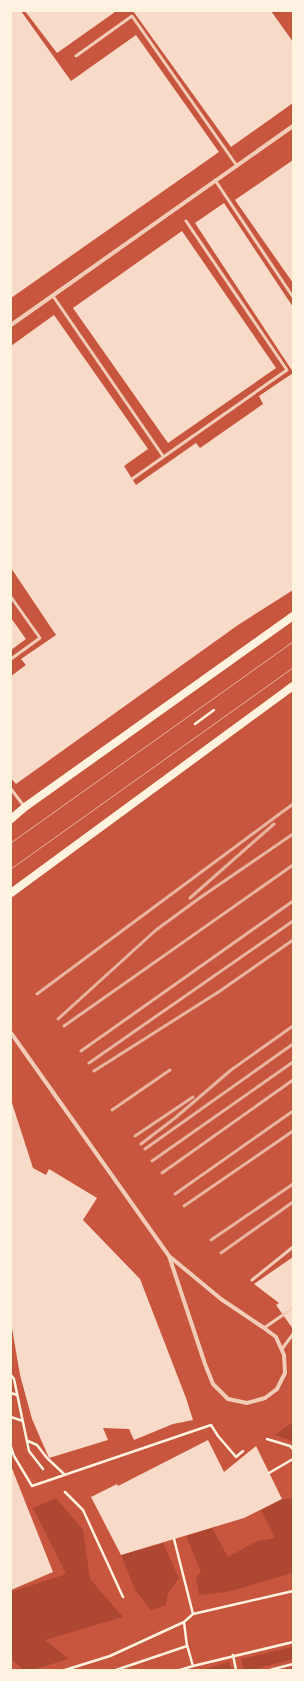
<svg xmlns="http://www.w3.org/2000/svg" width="304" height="1681" font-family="'PT Sans Narrow',sans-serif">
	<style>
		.green { fill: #ae4732 }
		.building { fill: #f7dbc8 }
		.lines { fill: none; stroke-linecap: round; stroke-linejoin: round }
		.path { stroke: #fff3e0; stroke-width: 2.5 }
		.service { stroke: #f1ccb7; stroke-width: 3 }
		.minor { stroke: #f1ccb7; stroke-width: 4 }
		.secondary { stroke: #fff3e0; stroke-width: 8 }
		.tram { stroke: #e9b49f; stroke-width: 1 }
		.rail { stroke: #e9b49f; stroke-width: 3 }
	</style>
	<rect width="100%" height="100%" fill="#c8553d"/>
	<path class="green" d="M293,1422V1441L275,1435Z
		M56,1498L83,1530L90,1579L123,1617L45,1640L69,1659L32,1670H24L11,1659V1592L66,1574L33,1508Z
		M282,1499H293V1573L227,1592L199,1595L196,1577L201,1572L186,1536L212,1528L228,1557L257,1541L275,1538L261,1510Z
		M163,1543L179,1578L168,1593L166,1605L151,1610L135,1590L121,1555Z
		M293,1647V1659L253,1670H244L241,1659Z
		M229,1662L231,1670H202Z"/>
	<path class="building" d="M11,11H21L71,81L136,35L219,152L11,298Z
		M25,11H115V12L57,53Z
		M133,11H271L293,42V103L231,147Z
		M293,160V283L235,200Z
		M224,203L293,307V372L195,223Z
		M182,231L276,368L168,443L73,308Z
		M54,315L148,449L124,466L136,485L196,443L200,448L263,404L259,396L293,373V590L238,625L16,784L11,778V676L26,665L21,659L56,635L11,568V346Z
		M11,618L26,639L11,650Z
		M11,1100L33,1168L46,1175L49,1169L97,1198L83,1220L140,1279L186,1398L193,1420L173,1424L134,1440L129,1429L103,1428L108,1440L49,1458L32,1419L20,1375L12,1328L11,1329Z
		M293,1257V1329L276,1305L279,1303L254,1284Z
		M208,1440L224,1472L256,1446L282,1499L244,1518L121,1555L91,1497L117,1484L118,1486Z
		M11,1466L53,1572L11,1590Z"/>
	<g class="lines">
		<path class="path" d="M195,724L214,710
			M11,1375L14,1379L29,1451L43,1469
			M11,1393L17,1395
			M11,1417L23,1421
			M267,1439L290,1446L293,1449
			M28,1441L37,1445L47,1458L64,1474
			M11,1447L14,1456L32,1486L211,1425L218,1436L236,1457L243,1451
			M269,1473L293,1459
			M65,1492L83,1510L123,1597
			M174,1539L193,1614
			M233,1655L236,1670
			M193,1666L293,1642
			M65,1670L110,1656L184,1622L193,1614L293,1591
			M116,1670L187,1646L184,1622
			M180,1670L193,1666L187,1645
			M270,1670L293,1664"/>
		<path class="service" d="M76,56L132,16L237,166
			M215,180L293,297
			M53,296L163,456
			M132,479L287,370L186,221
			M11,597L40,638L11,659
			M11,789L24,806
			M252,1280L293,1247
			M264,1328L293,1308
			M282,1349L293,1334"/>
		<path class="minor" d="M11,325L293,126
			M11,1033L169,1256L221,1299L264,1328L276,1337L284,1355L285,1373L277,1389L265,1398L247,1403L228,1399L213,1384L205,1364L169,1256"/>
		<path class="secondary" d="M11,819L25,807L293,616
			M11,893L293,686"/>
		<path class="tram" d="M11,843L293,642
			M11,869L293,668"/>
		<path class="rail" d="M190,898L274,824
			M37,994L293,804
			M58,1019L156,930L201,897L293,834
			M64,1026L293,865
			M81,1051L293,901
			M89,1063L293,921
			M94,1071L220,991L293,940
			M112,1110L170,1070
			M135,1136L193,1097
			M141,1144L175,1118L231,1070L293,1026
			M145,1149L293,1044
			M152,1161L293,1062
			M162,1173L293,1080
			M175,1194L293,1111
			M184,1206L293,1131
			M211,1240L293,1184
			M221,1253L293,1202"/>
	</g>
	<rect width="304" height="1681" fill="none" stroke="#fff3e0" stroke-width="24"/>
</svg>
